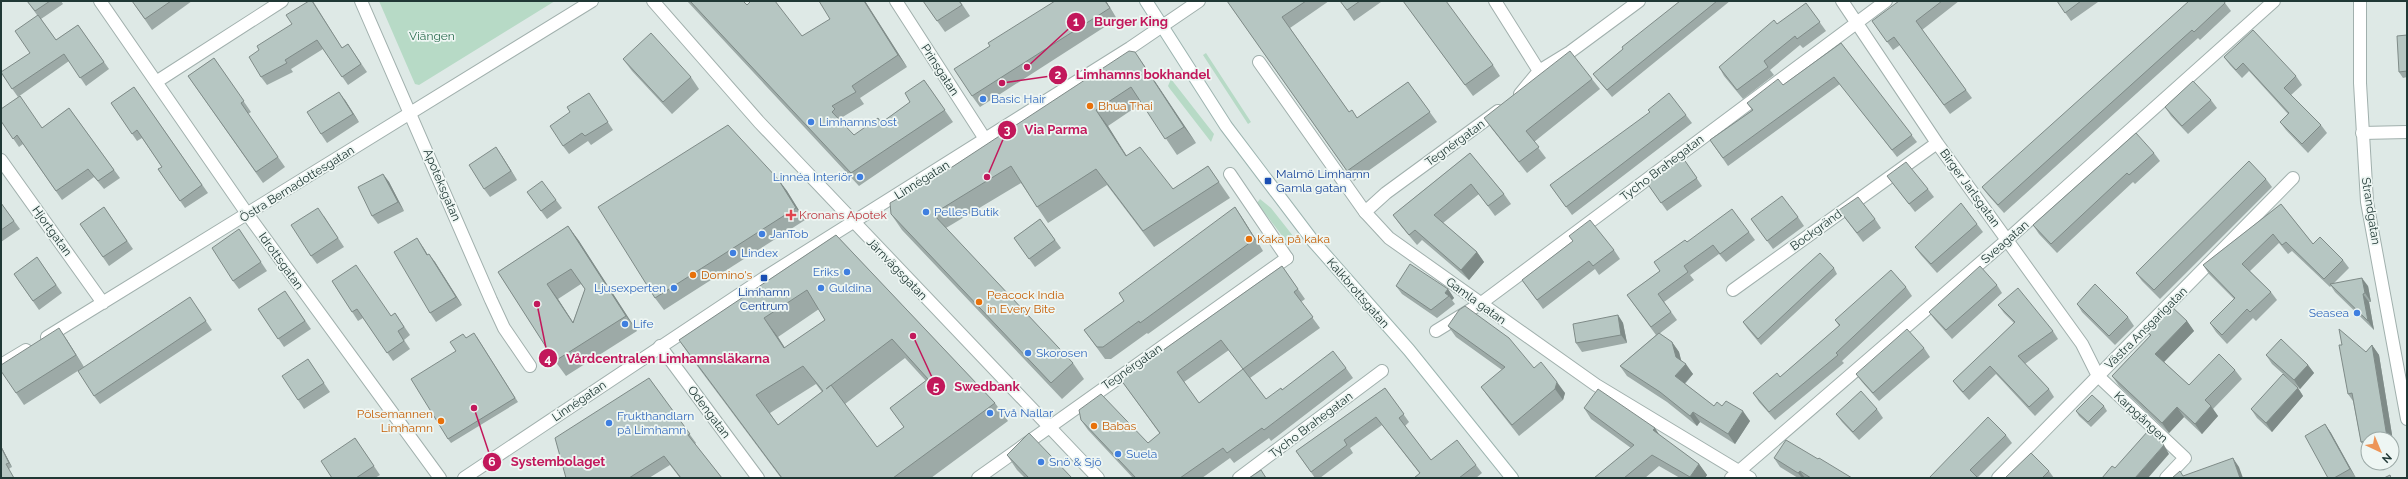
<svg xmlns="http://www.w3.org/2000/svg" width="2408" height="479" font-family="Raleway,sans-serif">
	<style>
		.green { fill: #b7dac6 }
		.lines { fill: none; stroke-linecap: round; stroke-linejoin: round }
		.pedestrian-casing { stroke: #a1b0ad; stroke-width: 14 }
		.minor-casing { stroke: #a1b0ad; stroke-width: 14 }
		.tertiary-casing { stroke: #a1b0ad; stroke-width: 14 }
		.secondary-casing { stroke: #9db4b0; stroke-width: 14 }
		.pedestrian { stroke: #fff; stroke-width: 12 }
		.minor { stroke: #fff; stroke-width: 12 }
		.tertiary { stroke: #fff; stroke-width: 12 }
		.secondary { stroke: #fff; stroke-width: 12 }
		.wall { fill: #9daaa7; fill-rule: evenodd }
		.shaded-wall { fill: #7f8b88 }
		.building { fill: #b6c6c2; stroke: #7f8b88; fill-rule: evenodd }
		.shop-dot { fill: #3f7fe0; stroke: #eef6f3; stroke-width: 1.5 }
		.food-dot { fill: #e8710a; stroke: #eef6f3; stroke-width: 1.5 }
		.transit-dot { fill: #1a4fb4; stroke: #eef6f3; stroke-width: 1.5 }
		.health-dot { fill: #e0444e; stroke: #eef6f3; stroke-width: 1.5 }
		.labels { text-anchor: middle; stroke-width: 3.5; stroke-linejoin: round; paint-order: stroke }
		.park-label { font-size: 12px; fill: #2c6d50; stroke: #eef6f3 }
		.street-label { font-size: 12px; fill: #203835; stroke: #eef6f3 }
		.shop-label { font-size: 12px; fill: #366cbe; stroke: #eef6f3; text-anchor: start }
		.food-label { font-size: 12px; fill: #c56008; stroke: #eef6f3; text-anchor: start }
		.transit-label { font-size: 12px; fill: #164399; stroke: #eef6f3; text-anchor: start }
		.health-label { font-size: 12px; fill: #be3a42; stroke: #eef6f3; text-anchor: start }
		.leader { fill: none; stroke: #c2185b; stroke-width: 1.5 }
		.callout-dot { fill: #c2185b; stroke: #eef6f3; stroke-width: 1.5 }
		.mark-label { font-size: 12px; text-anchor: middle; font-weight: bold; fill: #fff }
		.callout-label { font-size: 13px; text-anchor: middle; font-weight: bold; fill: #c2185b; stroke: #eef6f3; stroke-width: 3.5; stroke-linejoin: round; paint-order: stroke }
	</style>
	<rect width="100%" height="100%" fill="#dee9e6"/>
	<path class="green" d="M379,1H555L419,85L415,84Z
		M1206,53L1251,122L1248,124L1203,55Z
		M1171,79L1214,134L1211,142L1170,89L1168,86Z
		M1260,199L1271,208L1297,241L1295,243L1287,242L1257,203Z"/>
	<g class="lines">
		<g class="pedestrian-casing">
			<path id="pedestrian" d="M1259,62L1365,212
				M1230,174L1287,258
				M2098,376L2293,178
				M1239,478L1382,371"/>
		</g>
		<g class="minor-casing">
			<path id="minor" d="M100,1L248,215L440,478
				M361,1L491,300L504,328L530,366
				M653,1L759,122L1098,478
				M896,1L985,139
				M1495,1L1539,71
				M1842,1L1937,143L2082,344L2098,376L2185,458L2166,478
				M156,82L282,1
				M1520,94L1539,71L1570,52L1639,1
				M1498,111L1386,193L1365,212L1389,238L1596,385L1750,478
				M2362,133L2407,132
				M1,160L103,303
				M1733,290L1937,143
				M1436,331L1480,304L1886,1
				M47,337L592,1
				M660,346L758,478
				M1,365L26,350
				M978,478L1287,258
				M1731,478L2008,239L2274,1
				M1998,478L2098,376"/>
		</g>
		<g class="tertiary-casing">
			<path id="tertiary" d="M2360,1V83L2367,202L2407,419
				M464,478L764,278L1130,48L1199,1"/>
		</g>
		<g class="secondary-casing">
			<path id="secondary" d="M1146,1L1226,126L1313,241L1409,350L1512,478"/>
		</g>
		<use href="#pedestrian" class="pedestrian"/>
		<use href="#minor" class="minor"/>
		<use href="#tertiary" class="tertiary"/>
		<use href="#secondary" class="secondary"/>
	</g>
	<path class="wall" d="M27,1H61L63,4L41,19L56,40L78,25L109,69L86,86L69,61L18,97L1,73L30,53L37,15Z
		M132,1H192L152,30Z
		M313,1L342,48L348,44L367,72L348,85L323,49L291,69L293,72L267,85L261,77L259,50L292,24Z
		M687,1H743L747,5L802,36L865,1L907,67L860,98L864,104L841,118L843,122L842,123L854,135L881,123L910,102L924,80L953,122L859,186Z
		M923,1H960L970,16L945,32Z
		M1106,1L1117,19L980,107L972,96Z
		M1227,1H1329L1290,28L1349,112L1357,118L1408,82L1437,122L1354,181Z
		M1340,1H1380L1381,2L1354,21Z
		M1403,1L1493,65L1500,76L1473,96Z
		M1680,1H1730L1612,97L1593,74L1623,49Z
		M1899,1H1959L1922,30L1972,98L1950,114L1900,45L1893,50L1872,21Z
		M2057,1H2097L2098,2L2071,21Z
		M1806,3L1826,31L1803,48L1800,45L1770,70L1774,75L1743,99L1724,76L1719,67Z
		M2225,3L2231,11L2200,40L2198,38L2004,213L1988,195L1982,187Z
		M2407,35V77L2403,78L2399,72Z
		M1841,43L1917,142L1897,157L1840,84L1728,166L1710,140L1752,110L1747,103L1783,85Z
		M2224,57L2296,76L2302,85L2291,95L2321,125L2327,133L2308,153L2286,130L2280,122L2288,114L2249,71L2242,78L2230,65Z
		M214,58L251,112L248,114L285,167L263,183L188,76Z
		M623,59L691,77L699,89L672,114L632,71Z
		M1146,68L1196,143L1177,155L1142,103L1108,126L1126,156L1173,189L1208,166L1230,198L1154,247L1107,185L1048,223L1021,183L946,228L1073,363L1084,379L1062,399L902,230L891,214Z
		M1592,79L1600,89L1534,142L1546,158L1527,173L1492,129L1484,118Z
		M134,87L208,193L185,208L158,169L162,167L142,138L137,141L111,103Z
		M589,93L613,130L591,145L588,141L569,154L563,146L570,112Z
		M345,100L359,122L327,143L321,134Z
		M2211,100L2217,108L2188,134L2171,116L2165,107Z
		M69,108L120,178L104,189L94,177L62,200L23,144L19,147L1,121L42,128Z
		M1686,115L1692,123L1572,215L1550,185Z
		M1470,153L1504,194L1511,204L1495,216L1479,194L1443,223L1477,252L1484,262L1469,280L1422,240L1417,245L1401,226L1393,215Z
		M2154,153L2160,161L2135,184L2133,182L2057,253L2039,234L2033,225Z
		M502,156L517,180L490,197L484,189Z
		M1683,158L1702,186L1667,211L1647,183Z
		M383,174L389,182L404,211L378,224L372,216Z
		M1887,176L1928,189L1934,197L1915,212Z
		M778,179L787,191L805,220L664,310L655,298Z
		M2266,179L2272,187L2160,299L2142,281L2136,273Z
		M527,192L556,200L562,208L547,219Z
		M1,203L20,229L1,242Z
		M2281,204L2313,244L2343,260L2349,268L2334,283L2368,286L2371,302H2369L2374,330L2335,292L2331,286L2330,287L2292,251L2288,254L2279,243L2250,271L2271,292L2277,300L2256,321L2253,318L2227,344L2216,332L2210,323L2234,299L2209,274L2203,265Z
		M104,207L133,249L109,266L80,224Z
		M1235,207L1243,219L1263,251L1148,334L1147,333L1111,359H1105L1084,330L1124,301Z
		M1839,210L1875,219L1881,228L1863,242Z
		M324,216L344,247L317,264L311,256Z
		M1798,217L1804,226L1773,249L1751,219Z
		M1040,219L1061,248L1035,267L1014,238Z
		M1977,224L1983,232L1937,273L1921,255L1915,247Z
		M568,226L579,241L637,331L566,376L555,361L498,272ZM581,284L585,289L573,322L558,299Z
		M239,229L267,271L239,289L233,281Z
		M1749,232L1755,240L1726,262L1719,254L1690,275L1694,280L1664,302L1677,320L1659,334L1672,342L1679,352L1681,361L1693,374L1685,384L1714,406H1722L1750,421L1735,444L1700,422L1697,426L1667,402L1627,376L1620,366L1656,335L1627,295L1660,271L1687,242Z
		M836,235L995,403L1008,421L931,478H781L692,359L679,340ZM819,309L825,320L785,348L778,337ZM905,358L926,381L890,408L904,427L877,447L845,404ZM816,384L822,392L778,425L770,413Z
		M1569,236L1614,250L1620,259L1599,275L1595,269L1543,309L1522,280L1573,241Z
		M423,247L428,255L435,262L462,305L436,322L430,313Z
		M37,257L62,293L39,310L14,274Z
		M1282,266L1305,299L1301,302L1320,328L1250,378L1266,399L1282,390L1346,368L1353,378L1271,441L1269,438L1234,463L1230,458L1202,478H1133L1088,430L1081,420L1148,443L1160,434L1121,380ZM1229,350L1243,369L1199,403L1184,382Z
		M1834,268L1837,274L1761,345L1747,328L1743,322Z
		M332,281L391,316L395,313L410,335L404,340L410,349L393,361L363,318L358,321Z
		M1997,285L2002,293L1952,339L1935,320L1929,312Z
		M1396,286L1448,289L1454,298L1452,300L1455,304L1437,318L1402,294Z
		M1906,287L1912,296L1842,361L1844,363L1775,420L1759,402L1753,393L1780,377L1839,326L1835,320Z
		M291,300L311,329L284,347L258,309Z
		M2077,304L2128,317L2134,326L2115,345L2082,312Z
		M1998,305L2053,331L2058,339L2025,364L2049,389L2054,397L2035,416L1996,374L1969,400L1959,389L1953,381L2014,323L2004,313Z
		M196,306L212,330L100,404L94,396Z
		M1618,315L1623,323L1627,343L1582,352L1576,343Z
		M2187,321L2194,331L2164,362L2189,385L2235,370L2242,379L2213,409L2218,416L2202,434L2184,417L2169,433L2119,386L2112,376L2150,336L2146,330Z
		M1448,326L1534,368L1565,393L1563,400L1519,436L1489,398L1481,387L1502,370L1456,337Z
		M477,337L518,402L451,443L448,439L456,351L466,338Z
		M67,340L84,367L24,405L16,393Z
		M2372,345L2379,355L2394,447L2392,448V439H2368V452L2361,442L2353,401L2348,394L2366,352Z
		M1924,348L1930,357L1879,401L1862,382L1856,374Z
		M2266,355L2308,365L2314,373L2300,389L2272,364Z
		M308,359L330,392L304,409L298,400Z
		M649,378L696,443L695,444L722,478H680L670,465L649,478H566Z
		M1385,388L1409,422L1405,426L1431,460L1476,465L1482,473L1476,478H1414L1420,474L1382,425L1350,448L1353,453L1320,478H1315L1296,451Z
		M2298,388L2303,396L2272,432L2257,418L2251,409Z
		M2104,406L2107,411L2091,427L2079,416L2076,411Z
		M1584,408L1659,435L1699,464L1707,475L1705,478H1680L1659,466L1645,478H1594L1631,448L1591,419Z
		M1877,409L1883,418L1859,440L1842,422L1836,414Z
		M2325,424L2331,433L2356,478H2328Z
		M2006,435L2012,443L1977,478H1929Z
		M355,438L380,475L375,478H332Z
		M1,446L12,467L10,468L1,478Z
		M1007,455L1072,478H1025L1017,470Z
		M1774,458L1852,478H1798L1780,467Z
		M2049,471L2054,478H2005Z"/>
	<path class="shaded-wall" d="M864,1H865L907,67L898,55Z
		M1105,1H1106L1117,19L1110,8Z
		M1135,52L1146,68L1196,143L1184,127Z
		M339,92L345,100L359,122L353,114Z
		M1096,110L1108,126L1137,172L1126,156Z
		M496,147L502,156L517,180L511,171Z
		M383,174L389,182L404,211L398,202Z
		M778,179L787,191L805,220L796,208Z
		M1235,207L1243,219L1263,251L1255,239Z
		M568,226L579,241L637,331L626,316Z
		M417,238L423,247L433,264L427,255Z
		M1477,252L1484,262L1469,280L1461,270Z
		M429,254L435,262L462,305L456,297Z
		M2362,278L2368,286L2371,302L2365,293Z
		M547,284L558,299L583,338Z
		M1448,289L1454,298L1452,300L1449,296L1445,293Z
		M2363,294L2369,302L2374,330L2368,321Z
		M1618,315L1623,323L1627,343L1621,335Z
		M764,318L778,337L797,367L784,348Z
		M2187,321L2194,331L2162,364L2155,354Z
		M59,328L67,340L84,367L76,355Z
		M1672,342L1679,352L1683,367L1676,357Z
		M2372,345L2379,355L2394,447L2392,444V439H2388L2387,437Z
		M1686,364L1693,374L1682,386L1675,376Z
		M2308,365L2314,373L2300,389L2294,380Z
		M1557,382L1565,393L1563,400L1555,389Z
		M2298,388L2303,396L2272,432L2266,423Z
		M2211,406L2218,416L2202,434L2195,424Z
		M2177,407L2184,417L2169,433L2162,423Z
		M1743,411L1750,421L1735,444L1728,434Z
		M1693,412L1700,422L1697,426L1690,416Z
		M2325,424L2331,433L2356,478L2350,469Z
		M1655,428L1662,439L1653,430Z
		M2164,445L2169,454L2148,478H2135Z
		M1,446L12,467L9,463L1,447Z
		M2233,458L2239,467L2243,478H2240Z
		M1699,464L1707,475L1705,478H1691L1690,477Z
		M1800,471L1805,478H1802L1798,473Z"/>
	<path class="building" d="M27,1H50L35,11Z
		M132,1H171L145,19Z
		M309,1H312L342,48L348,44L361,64L342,77L317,40L285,60L287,63L261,77L249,57L259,50L257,46L292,24L286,15Z
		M690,1H743L747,5L751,1H775L802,36L830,19L819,1H864L898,55L852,86L856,92L832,106L835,109L832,112L854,135L878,118L881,123L910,102L905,93L924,80L945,110L851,173Z
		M923,1H959L962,5L937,21Z
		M1055,1H1105L1110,8L972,96L954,69L990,46L988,43Z
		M1227,1H1306L1282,17L1349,112L1352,110L1357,118L1408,82L1430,112L1347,171Z
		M1340,1H1360L1347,10Z
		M1403,1H1446L1493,65L1465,85Z
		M1680,1H1717L1607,90L1593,74L1623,49L1622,47Z
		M1899,1H1942L1916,21L1966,90L1944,105L1894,37L1887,42L1872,21Z
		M2057,1H2081L2065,13Z
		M2189,1H2224L2225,3L2194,32L2192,30L1998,205L1982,187Z
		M1806,3L1820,22L1797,39L1795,36L1764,61L1768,67L1737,90L1719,67L1774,20L1777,24Z
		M38,15L56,40L78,25L104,62L80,78L64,54L12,89L1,72L30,53L15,31Z
		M2253,30L2296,76L2284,88L2321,125L2302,144L2280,122L2289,113L2243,63L2236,70L2224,57Z
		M651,33L691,77L663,102L623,59Z
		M2407,35V71L2399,72L2397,36Z
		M1841,43L1912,135L1892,150L1834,77L1723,158L1710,140L1753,110L1747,103L1778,79L1783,85Z
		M1129,51L1135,52L1184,127L1165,139L1131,87L1096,110L1126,156L1140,147L1173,189L1208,166L1219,182L1143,231L1096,169L1037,207L1011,166L933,214L1073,363L1051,383L891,214L890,203L946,171Z
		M1570,51L1592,79L1526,131L1539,147L1519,162L1484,118Z
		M214,58L244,101L241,103L278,157L256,172L188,76Z
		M2193,81L2211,100L2182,126L2165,107Z
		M134,87L202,185L180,201L158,169L162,167L137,130L132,134L111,103Z
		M339,92L353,114L321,134L307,112Z
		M589,93L608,122L585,136L582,133L563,146L550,126L570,112L567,107Z
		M1669,93L1686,115L1566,207L1550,185L1650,112L1648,110Z
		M20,96L42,128L69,108L114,170L98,181L88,169L56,191L17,135L13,139L1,121V109Z
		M728,125L778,179L796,208L655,298L598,207Z
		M2136,133L2154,153L2129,175L2127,173L2051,244L2033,225Z
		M496,147L511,171L484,189L469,165Z
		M1470,153L1504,194L1488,206L1471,184L1434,215L1477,252L1461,270L1415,230L1409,235L1393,215Z
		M1683,158L1697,178L1661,203L1647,183Z
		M2249,161L2266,179L2154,290L2136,273Z
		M1906,162L1928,189L1909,204L1887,176Z
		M383,174L398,202L372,216L358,187Z
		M542,181L556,200L541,211L527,192Z
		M1782,196L1798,217L1767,241L1751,219Z
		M1858,197L1875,219L1857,233L1839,210Z
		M1,203L14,221L1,230Z
		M1961,203L1977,224L1931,264L1915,247Z
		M2281,204L2313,244L2320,237L2343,260L2324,279L2286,242L2282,245L2273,234L2242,264L2271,292L2250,312L2247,309L2222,335L2210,323L2235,298L2203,265Z
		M104,207L127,241L103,257L80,224Z
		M1235,207L1255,239L1140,323L1139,321L1103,347H1097L1084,330L1124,301L1119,293Z
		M318,208L338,238L311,256L291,225Z
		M1732,209L1749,232L1720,254L1713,245L1684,266L1688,272L1658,294L1671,312L1651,327L1627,295L1660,271L1654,262L1685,240L1687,242Z
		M1040,219L1055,240L1029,259L1014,238Z
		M1590,220L1614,250L1593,266L1589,261L1537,300L1522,280L1573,241L1569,236Z
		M568,226L626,316L555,361L498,272ZM571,269L585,289L573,323L547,284Z
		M239,229L261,262L233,281L212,248Z
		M836,235L995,403L893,478H782L679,340ZM807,290L825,320L784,348L764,318ZM892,339L928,379L890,408L904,427L877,447L831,385L826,389ZM803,366L823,391L778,425L756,395Z
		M417,238L427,255L429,254L456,297L430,313L394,252Z
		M1820,253L1834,268L1758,339L1743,322Z
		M37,257L56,285L33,301L14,274Z
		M1410,264L1448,289L1445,293L1449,296L1431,310L1396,286Z
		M356,265L391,316L395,313L404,327L398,331L404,341L387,353L357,309L352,312L332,281Z
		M1282,266L1298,289L1294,292L1313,317L1243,369L1266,399L1281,388L1282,390L1333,351L1346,368L1264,430L1262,428L1227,453L1223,448L1180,478H1136L1081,420L1079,410L1101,394L1148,443L1160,433L1121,380ZM1221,340L1243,369L1199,403L1177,372Z
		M1980,266L1997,285L1946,330L1929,312Z
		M1891,270L1906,287L1836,353L1838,355L1769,412L1753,393L1777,373L1780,377L1840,325L1835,320Z
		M2362,278L2365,293L2363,294L2368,321L2330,284Z
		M2095,284L2128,317L2109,336L2077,304Z
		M2018,288L2053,331L2018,356L2049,389L2029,407L1990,366L1963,392L1953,381L2015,322L1998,305Z
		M285,291L305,321L278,339L258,309Z
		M190,297L206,321L94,396L78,371Z
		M2170,305L2187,321L2155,354L2189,385L2219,354L2235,370L2205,400L2211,406L2195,424L2177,407L2162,423L2112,376L2151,335L2146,330Z
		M1465,306L1509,338L1534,368L1541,362L1557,382L1555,389L1512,425L1481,387L1505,367L1448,326L1459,310Z
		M1618,315L1621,335L1576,343L1573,324Z
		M59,328L76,355L16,393L1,371V365Z
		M1907,329L1924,348L1873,393L1856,374Z
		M2339,329L2366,352L2372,345L2387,437L2378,439H2368V441L2361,442L2352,393L2348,394L2339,345H2342Z
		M474,333L515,398L448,439L411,379L456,351L450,342L463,334L466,338Z
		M1659,333L1672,342L1676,357L1686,364L1675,376L1714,406L1717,402L1722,406L1726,401L1743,411L1728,434L1693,412L1690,416L1660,392L1620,366Z
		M2281,339L2308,365L2294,380L2266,355Z
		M308,359L324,383L298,400L282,376Z
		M2283,374L2298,388L2266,423L2251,409Z
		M649,378L690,434L688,435L722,478H681L664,456L629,478H566L555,438Z
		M1385,388L1404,414L1399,418L1431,460L1457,440L1476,465L1459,478H1414L1420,473L1376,417L1344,440L1347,445L1311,472L1296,451Z
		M1598,389L1655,428L1653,430L1699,464L1690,477L1652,455L1624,478H1594L1634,445L1584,408Z
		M1861,391L1877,409L1853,432L1836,414Z
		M2092,395L2104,406L2088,422L2076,411Z
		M1988,417L2006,435L1970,470L1978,478H1929Z
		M2325,424L2350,469L2334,478H2328L2305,436Z
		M2148,431L2164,445L2135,478H2102L2112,466L2115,468Z
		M1029,433L1072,478H1029L1007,455Z
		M355,438L374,466L356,478H332L321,461Z
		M1786,440L1818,459L1819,458L1852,478H1811L1800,471L1798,473L1774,458Z
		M1,447L9,463L6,464L14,478H1Z
		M2031,453L2049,471L2042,478H2005Z
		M2233,458L2240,478H2172L2180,471L2183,476Z
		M1261,470L1266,478H1249Z
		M2390,475L2391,478H2384Z"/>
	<g class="shop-dot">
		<circle cx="983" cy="99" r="4"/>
		<circle cx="811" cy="122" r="4"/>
		<circle cx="860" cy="177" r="4"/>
		<circle cx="926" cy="212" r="4"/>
		<circle cx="762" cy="234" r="4"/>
		<circle cx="733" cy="253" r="4"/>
		<circle cx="847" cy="272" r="4"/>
		<circle cx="674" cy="288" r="4"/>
		<circle cx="821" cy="288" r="4"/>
		<circle cx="2357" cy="313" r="4"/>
		<circle cx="625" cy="324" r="4"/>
		<circle cx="1028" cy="353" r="4"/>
		<circle cx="990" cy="413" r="4"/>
		<circle cx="609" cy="423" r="4"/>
		<circle cx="1118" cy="454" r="4"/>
		<circle cx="1041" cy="462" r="4"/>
	</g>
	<g class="food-dot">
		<circle cx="1090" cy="106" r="4"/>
		<circle cx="1249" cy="239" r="4"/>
		<circle cx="693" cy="275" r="4"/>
		<circle cx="979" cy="302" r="4"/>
		<circle cx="441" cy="421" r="4"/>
		<circle cx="1094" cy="426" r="4"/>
	</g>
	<g class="transit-dot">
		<rect x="1264" y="177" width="8" height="8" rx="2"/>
		<rect x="760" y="274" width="8" height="8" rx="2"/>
	</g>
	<path class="health-dot" d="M789 209h4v4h4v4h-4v4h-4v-4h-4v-4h4z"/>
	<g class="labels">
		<g class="park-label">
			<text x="432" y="40">Viängen</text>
		</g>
		<g class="street-label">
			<text transform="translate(940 70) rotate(57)" y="4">Prinsgatan</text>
			<text transform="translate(1455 143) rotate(-36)" y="4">Tegnérgatan</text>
			<text transform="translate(1662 168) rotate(-37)" y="4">Tycho Brahegatan</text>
			<text transform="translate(922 180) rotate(-32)" y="4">Linnégatan</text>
			<text transform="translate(297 184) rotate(-32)" y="4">Östra Bernadottesgatan</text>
			<text transform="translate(442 185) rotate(67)" y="4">Apoteksgatan</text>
			<text transform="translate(1970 188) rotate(54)" y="4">Birger Jarlsgatan</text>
			<text transform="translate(2371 211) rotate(81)" y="4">Strandgatan</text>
			<text transform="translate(1816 230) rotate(-36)" y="4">Bockgränd</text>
			<text transform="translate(52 231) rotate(54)" y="4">Hjortgatan</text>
			<text transform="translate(2005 242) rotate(-41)" y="4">Sveagatan</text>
			<text transform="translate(281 261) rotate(54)" y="4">Idrottsgatan</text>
			<text transform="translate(897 269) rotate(46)" y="4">Järnvägsgatan</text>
			<text transform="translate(1358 293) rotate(49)" y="4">Kalkbrottsgatan</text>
			<text transform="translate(1476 301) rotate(36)" y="4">Gamla gatan</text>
			<text transform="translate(2146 328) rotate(-45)" y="4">Västra Ansgarigatan</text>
			<text transform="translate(1132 367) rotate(-35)" y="4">Tegnérgatan</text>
			<text transform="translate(579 401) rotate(-34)" y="4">Linnégatan</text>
			<text transform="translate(709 412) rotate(53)" y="4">Odengatan</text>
			<text transform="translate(2141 417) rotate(43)" y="4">Karpgången</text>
			<text transform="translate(1311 425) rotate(-37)" y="4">Tycho Brahegatan</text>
		</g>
		<g class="shop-label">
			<text x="991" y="103">Basic Hair</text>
			<text x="819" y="126">Limhamns ost</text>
			<text x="852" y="181" text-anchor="end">Linnéa Interiör</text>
			<text x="934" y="216">Pelles Butik</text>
			<text x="770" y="238">JanTob</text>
			<text x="741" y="257">Lindex</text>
			<text x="839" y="276" text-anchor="end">Eriks</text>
			<text x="666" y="292" text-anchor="end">Ljusexperten</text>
			<text x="829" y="292">Guldina</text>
			<text x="2349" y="317" text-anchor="end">Seasea</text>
			<text x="633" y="328">Life</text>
			<text x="1036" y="357">Skorosen</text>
			<text x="998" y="417">Två Nallar</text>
			<text x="617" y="420">Frukthandlarn<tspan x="617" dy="14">på Limhamn</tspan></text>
			<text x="1126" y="458">Suela</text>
			<text x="1049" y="466">Snö &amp; Sjö</text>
		</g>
		<g class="food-label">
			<text x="1098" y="110">Bhua Thai</text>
			<text x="1257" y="243">Kaka på kaka</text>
			<text x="701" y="279">Domino's</text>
			<text x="987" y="299">Peacock India<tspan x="987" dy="14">in Every Bite</tspan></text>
			<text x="433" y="418" text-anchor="end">Pölsemannen<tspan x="433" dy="14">Limhamn</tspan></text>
			<text x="1102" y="430">Babas</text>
		</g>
		<g class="transit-label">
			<text x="1276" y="178">Malmö Limhamn<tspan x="1276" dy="14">Gamla gatan</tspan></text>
			<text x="764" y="296" text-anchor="middle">Limhamn<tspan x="764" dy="14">Centrum</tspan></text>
		</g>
		<g class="health-label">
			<text x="799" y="219">Kronans Apotek</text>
		</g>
	</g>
	<path class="leader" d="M1027 67L1076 22M1002 83L1058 75M987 177L1007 130M537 304L548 358M913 336L936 386M474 408L492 462"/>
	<g class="callout-dot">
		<circle cx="1027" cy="67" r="4"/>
		<circle cx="1002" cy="83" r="4"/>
		<circle cx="987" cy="177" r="4"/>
		<circle cx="537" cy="304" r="4"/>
		<circle cx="913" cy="336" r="4"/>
		<circle cx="474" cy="408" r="4"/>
		<circle cx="1076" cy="22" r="10"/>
		<circle cx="1058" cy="75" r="10"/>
		<circle cx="1007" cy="130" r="10"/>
		<circle cx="548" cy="358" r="10"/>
		<circle cx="936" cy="386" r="10"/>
		<circle cx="492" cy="462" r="10"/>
	</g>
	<g class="mark-label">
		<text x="1076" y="26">1</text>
		<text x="1058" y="79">2</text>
		<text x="1007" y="134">3</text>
		<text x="548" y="363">4</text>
		<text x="936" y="391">5</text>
		<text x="492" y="466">6</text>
	</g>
	<g class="callout-label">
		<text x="1131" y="26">Burger King</text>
		<text x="1143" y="79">Limhamns bokhandel</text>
		<text x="1056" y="134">Via Parma</text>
		<text x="668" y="363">Vårdcentralen Limhamnsläkarna</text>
		<text x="987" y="391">Swedbank</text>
		<text x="558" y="466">Systembolaget</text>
	</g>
	<rect width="2408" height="479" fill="none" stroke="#203835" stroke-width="4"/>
	<g transform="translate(2380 451) rotate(136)"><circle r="19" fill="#eef6f3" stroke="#9caaa7"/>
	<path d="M0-3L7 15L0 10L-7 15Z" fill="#ed9558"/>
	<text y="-6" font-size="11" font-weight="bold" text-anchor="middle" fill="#203835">N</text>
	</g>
</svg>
